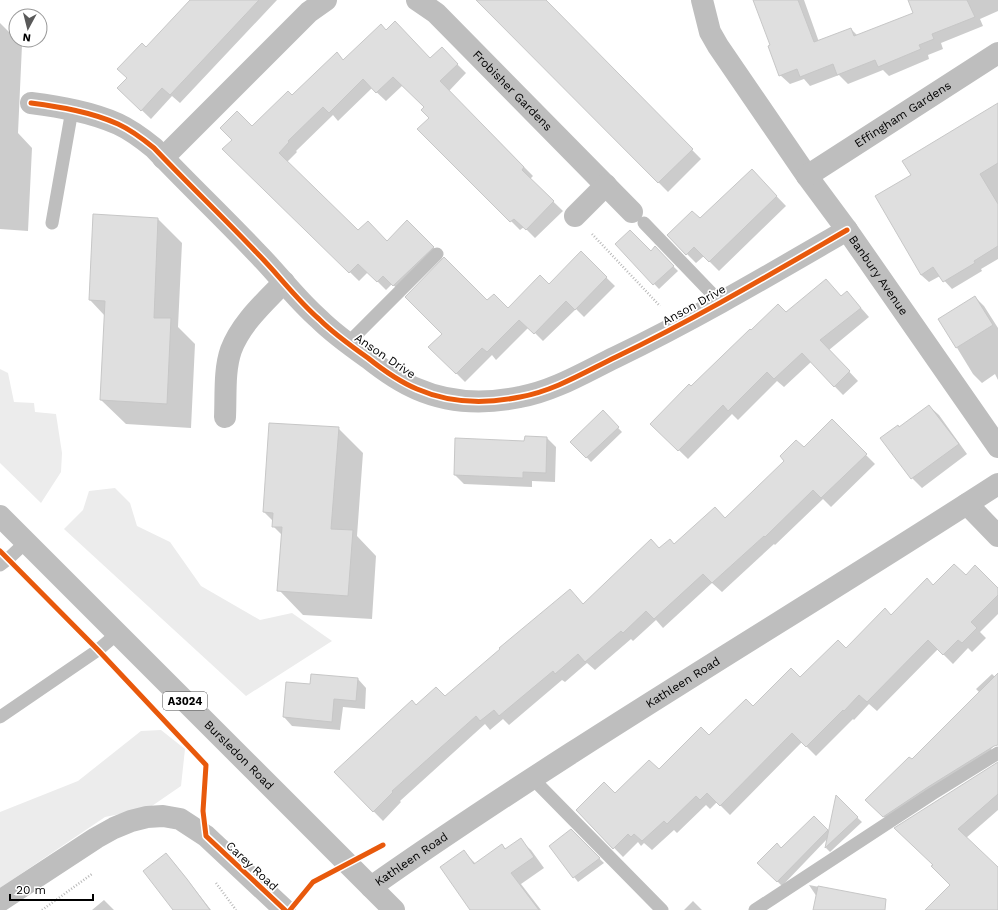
<svg xmlns="http://www.w3.org/2000/svg" width="998" height="910" font-family="'Work Sans',sans-serif">
	<style>
		.green { fill: #ececec }
		.shadow { fill: #0003 }
		.building { fill: #dfdfdf; stroke: #c7c7c7 }
		.lines { fill: none; stroke-linecap: round; stroke-linejoin: round }
		.path { stroke: #b9b9b9; stroke-width: 2.5; stroke-dasharray: 1 2; stroke-linecap: butt }
		.lane { stroke: #bebebe; stroke-width: 13 }
		.street { stroke: #bebebe; stroke-width: 22 }
		.primary { stroke: #bebebe; stroke-width: 22 }
		.cycleway-casing { stroke: #fff; stroke-width: 8 }
		.cycleway { stroke: #e8590c; stroke-width: 5 }
		.labels { text-anchor: middle; stroke-width: 3.5; stroke-linejoin: round; paint-order: stroke }
		.shield { fill: #fff; stroke: #4c4c4c; stroke-width: 1 }
		.shield-label { font-size: 11px; font-weight: bold; fill: #000 }
		.street-label { font-size: 12px; fill: #000; stroke: #fff }
	</style>
	<rect width="100%" height="100%" fill="#fff"/>
	<path class="green" d="M0,369L8,373L14,402L34,403L35,412L56,414L62,453L61,472L41,503L0,463Z
		M115,488L130,503L137,526L170,542L201,586L260,620L292,613L332,641L246,696L64,529L83,510L89,491Z
		M161,730L185,749L181,786L149,808L105,817L0,888V812L78,781L141,731Z"/>
	<path class="shadow" d="M191,0H277L180,103L172,96L151,119L128,97V79L146,48Z
		M477,0H545L701,159L668,192Z
		M754,0H804L819,42L851,29L858,36L915,13L921,0H998V11L980,19L983,26L941,43L943,49L928,55L929,59L889,76L883,70L848,84L839,75L810,86L804,79L790,84L780,75L771,45Z
		M0,23L22,45L18,133L32,148L28,231L0,229Z
		M387,31L431,59L442,49L466,73L449,91L533,176L530,179L563,211L535,238L524,227L520,230L419,129L431,118L425,107L403,85L386,101L372,88L338,121L333,115L296,151L297,152L287,162L358,231L387,242L407,222L442,256L403,294L392,284L386,290L368,272L359,281L224,149L292,97Z
		M998,104V204L992,207L998,216V259L981,269L982,271L952,289L940,276L929,282L921,275L912,175Z
		M761,180L786,206L719,271L704,256L696,263L668,235L700,220Z
		M94,216L158,219L182,243L178,327L195,344L191,428L126,424L101,400L105,316L90,300Z
		M616,244L651,252L655,248L678,271L659,289Z
		M581,253L615,286L584,317L576,309L543,341L529,327L496,360L492,355L465,382L430,347L487,301L508,309L549,285Z
		M826,280L841,297L847,292L869,317L829,350L858,381L843,395L811,362L784,387L777,381L738,420L732,414L688,459L652,424L751,332L786,313Z
		M975,297L984,306L998,328V380L995,374L982,383L973,374L940,320Z
		M929,406L939,415L967,454L922,488L912,478L882,439L899,428Z
		M603,412L622,432L591,462L572,442Z
		M832,421L875,464L831,507L823,499L775,545L774,544L722,592L712,583L663,628L656,620L633,641L631,639L595,670L587,663L565,682L562,680L509,725L503,719L490,730L485,724L400,801L401,802L383,821L335,772L416,706L445,697L584,605L660,549L675,545L725,519L804,449Z
		M338,428L363,453L357,536L376,556L372,619L303,615L279,590L283,536L273,526L274,522L264,512Z
		M525,437L547,438L556,447L555,482L532,481V487L464,484L455,475L525,442Z
		M966,577L998,589V614L980,632L986,638L972,652L968,648L953,664L938,649L877,711L869,704L854,720L853,719L816,756L802,742L730,815L717,802L710,809L706,805L677,833L674,830L652,850L644,843L641,846L638,842L623,857L577,810L615,794L659,771L709,736L846,649L933,586Z
		M992,674L996,678L998,676V742L991,749L997,756L890,823L867,800L912,761L980,693L976,689Z
		M358,679L366,688L365,709L343,707L340,730L292,726L284,717L287,683L311,685Z
		M998,764V810L966,838L998,910H938L952,885L933,866Z
		M836,797L862,822L830,852L826,848L828,838L782,886L759,863L781,849L814,817L830,833Z
		M571,831L604,863L578,882L550,846Z
		M520,840L531,850L544,868L521,884L541,910H473L464,852L476,864L502,846L506,849Z
		M166,854L175,864L211,910H174Z
		M809,885L850,893L852,910H815L817,897Z
		M104,900L114,910H92Z
		M693,901L702,910H684Z"/>
	<path class="building" d="M190,0H259L170,95L162,88L141,111L117,88L127,78L117,69L142,43L146,47Z
		M476,0H546L693,149L658,183Z
		M753,0H798L814,42L851,28L854,36L913,13L908,0H967L975,17L932,34L934,39L919,45L921,49L878,67L875,60L837,75L833,64L800,77L797,69L779,76L768,46L770,45Z
		M395,21L430,58L442,47L458,64L440,81L524,167L522,170L554,201L526,230L514,219L510,222L417,129L429,118L421,110L424,107L393,77L376,93L363,79L329,113L323,107L288,141L289,142L279,153L358,230L368,221L387,241L407,220L434,247L393,286L383,276L377,282L358,264L349,273L222,149L232,140L220,128L237,111L252,126L288,91L292,95L337,52L343,60L381,24L386,30Z
		M998,103V163L980,174L998,204V246L974,261L975,263L943,282L933,267L921,275L875,196L911,175L902,161Z
		M752,169L777,196L709,262L694,247L686,255L667,235L692,211L700,218Z
		M93,214L158,218L154,318H171L167,404L100,400L105,301L89,300Z
		M630,230L651,251L655,246L674,266L653,285L615,244Z
		M581,251L607,277L575,310L566,301L534,334L519,320L487,352L482,348L456,374L428,347L442,334L405,297L444,257L487,300L494,294L508,308L540,275L549,284Z
		M826,279L841,296L847,291L861,308L820,340L850,371L834,387L802,353L774,379L767,372L728,411L723,405L678,451L650,424L689,384L691,386L750,329L751,330L778,304L786,312Z
		M975,296L993,325L956,348L938,319Z
		M929,405L959,444L911,479L880,438L898,425L899,427Z
		M603,410L619,427L586,458L570,442Z
		M832,419L867,454L821,498L813,490L765,537L764,536L712,583L703,574L654,619L646,611L623,633L621,631L585,662L578,654L555,674L553,671L499,716L494,710L480,721L476,716L392,791L393,792L373,812L334,772L412,700L416,705L436,687L445,696L500,649L499,648L570,589L583,604L651,539L659,548L670,539L674,544L715,507L725,518L784,461L780,456L796,440L804,447Z
		M269,423L339,427L331,529L353,530L348,596L277,591L282,527H272L273,513L263,512Z
		M525,436L547,437L546,473L523,472V478L454,475L455,438L524,441Z
		M954,564L966,575L975,565L998,588V595L971,622L977,628L962,643L958,640L943,655L928,640L867,702L859,695L844,711L843,710L806,747L792,733L720,806L707,793L700,800L696,796L667,824L664,821L642,841L634,834L631,837L628,834L613,849L576,810L604,782L615,793L649,760L659,769L701,727L709,735L746,699L753,706L791,668L800,677L838,640L846,648L885,608L891,615L927,578L933,585Z
		M998,673V745L994,746L928,787L883,817L865,800L909,757L912,759Z
		M311,674L358,678L356,701L334,699L332,722L283,717L286,682L310,684Z
		M998,762V794L958,829L998,867V910H925L950,885L931,866L933,865L894,828Z
		M836,795L858,817L825,848Z
		M814,816L828,830L777,882L757,863L777,843L781,848Z
		M571,829L600,858L573,878L549,846Z
		M521,838L534,857L511,873L539,910H470L440,867L464,850L474,864L502,844L505,849Z
		M166,853L187,879L210,910H173L143,871Z
		M818,886L886,899L885,910H813Z"/>
	<g class="lines">
		<path class="path" d="M592,234L660,306
			M216,883L236,910
			M42,910L92,874"/>
		<path class="lane" d="M52,223L72,110
			M644,223L720,302
			M348,343L437,254
			M0,565L8,559L26,542
			M0,717L98,650L118,633
			M532,778L662,910
			M755,910L932,794L998,753"/>
		<g class="street">
			<path id="s1" d="M417,0L436,13L632,212"/>
			<path id="s2" d="M702,0L710,32L718,46L807,176L847,230L998,447"/>
			<path d="M31,103C61,107 91,112 118,124C131,130 143,139 154,148C187,183 223,217 256,252C278,274 296,299 319,319C334,334 351,346 368,358C383,370 400,382 417,389C449,403 486,404 520,397C554,391 585,372 616,357C695,319 771,274 847,230"/>
			<path d="M163,158L309,12L326,0"/>
			<path id="s3" d="M807,176L998,53"/>
			<path d="M575,216L606,185"/>
			<path d="M225,417C226,395 224,370 231,350C241,323 265,302 284,282"/>
			<path d="M967,504L998,536"/>
			<path id="s4" d="M371,887C575,744 789,619 998,484"/>
			<path d="M0,901L96,838L114,828L131,821L147,817L163,816L180,819L206,836L285,910"/>
		</g>
		<path class="primary" id="s5" d="M0,516L394,910"/>
		<g class="cycleway-casing">
			<path id="cycleway" d="M31,103C61,107 91,112 118,124C131,130 143,139 154,148C187,183 223,217 256,252C278,274 296,299 319,319C334,334 351,346 368,358C383,370 400,382 417,389C449,403 486,404 520,397C554,391 585,372 616,357C695,319 771,274 847,230
				M0,551L98,650L206,765L203,811L206,836L285,910
				M290,910L313,882L383,845"/>
		</g>
		<use href="#cycleway" class="cycleway"/>
	</g>
	<g class="labels">
		<rect class="shield" x="163" y="692" width="44" height="18" rx="3"/>
		<g class="shield-label">
			<text x="185" y="705">A3024</text>
		</g>
		<g class="street-label">
			<text dy="4" stroke="none"><textPath href="#s1" startOffset="132">Frobisher Gardens</textPath></text>
			<text dy="4" stroke="none"><textPath href="#s3" startOffset="114">Effingham Gardens</textPath></text>
			<text dy="4" stroke="none"><textPath href="#s2" startOffset="329">Banbury Avenue</textPath></text>
			<text transform="translate(694 305) rotate(-29)" y="4">Anson Drive</text>
			<text transform="translate(385 356) rotate(34)" y="4">Anson Drive</text>
			<text dy="4" stroke="none"><textPath href="#s4" startOffset="373">Kathleen Road</textPath></text>
			<text dy="4" stroke="none"><textPath href="#s5" startOffset="338">Bursledon Road</textPath></text>
			<text dy="4" stroke="none"><textPath href="#s4" startOffset="49">Kathleen Road</textPath></text>
			<text transform="translate(252 866) rotate(43)" y="4">Carey Road</text>
		</g>
	</g>
	<g transform="translate(28 28) rotate(187)"><circle r="19" fill="#ffffff" stroke="#999999"/>
	<path d="M0-3L7 15L0 10L-7 15Z" fill="#595959"/>
	<text y="-6" font-size="11" font-weight="bold" text-anchor="middle" fill="#000000">N</text>
	</g>
	<path d="M10 894v6h83v-6" fill="none" stroke="#000000" stroke-width="2"/>
	<text x="16" y="894" font-size="12" fill="#000000" stroke="#ffffff" stroke-width="3" paint-order="stroke">20 m</text>
</svg>
